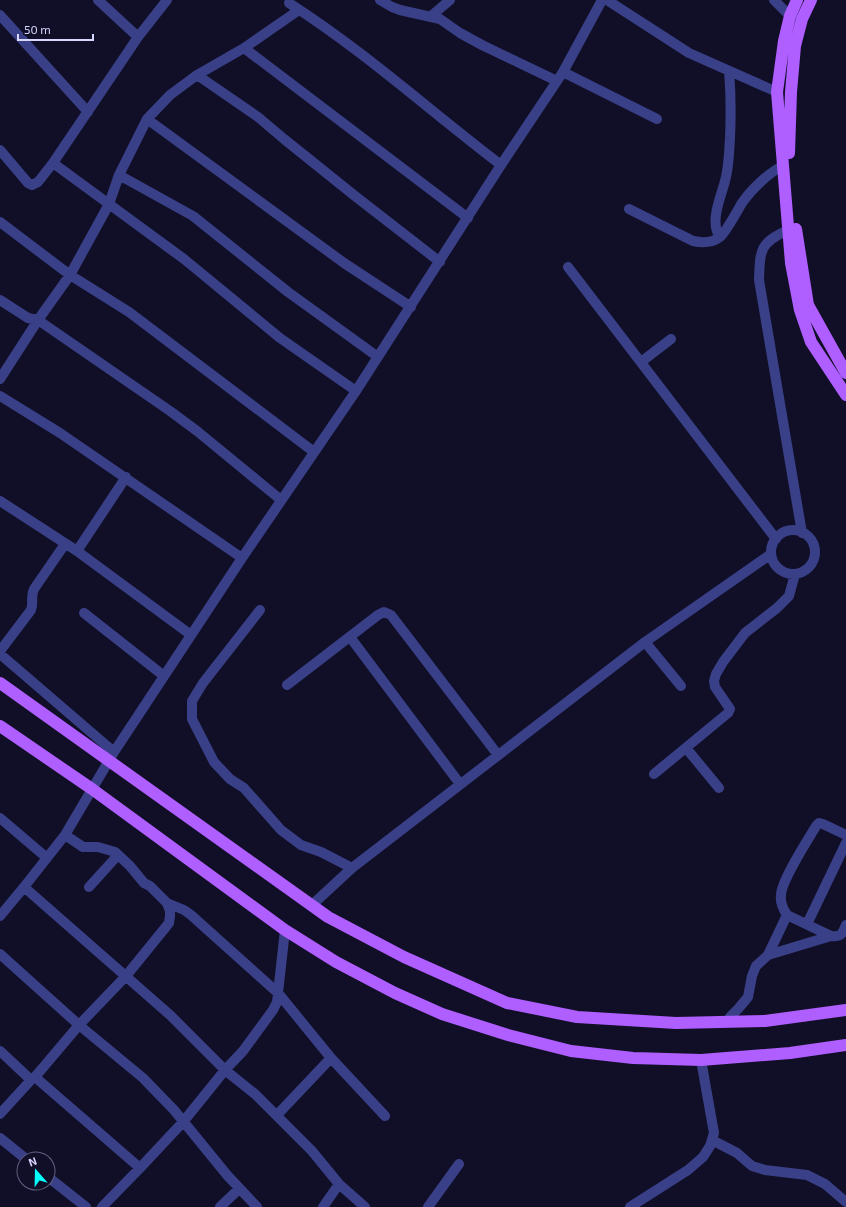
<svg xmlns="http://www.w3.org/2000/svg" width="846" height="1207" font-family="'Exo 2',sans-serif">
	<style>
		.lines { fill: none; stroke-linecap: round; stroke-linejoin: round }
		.minor { stroke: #3a4088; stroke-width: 10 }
		.major { stroke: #af5eff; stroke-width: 12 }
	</style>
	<rect width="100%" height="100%" fill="#110f28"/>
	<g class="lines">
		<path class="minor" d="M98,0L138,37
			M380,0L392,7L400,10L440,19L460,33L482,45L557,81
			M607,0L689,53L777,92
			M774,0L790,16
			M289,3C364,51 430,111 501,165
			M0,15L88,112
			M430,17L450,0
			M244,48L468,218
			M563,72L657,119
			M197,75L258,117L284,139L355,196L440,262
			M147,119L344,263L411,307
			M0,150L28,183L32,185L38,182L53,163L138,37L167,0
			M53,163L184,259L280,338L356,391
			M119,175L193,216L288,292L378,357
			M629,209L693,241C702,243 712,243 720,237C726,232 737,211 742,203C750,191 769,172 783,166
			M0,222L70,275L129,312L314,452
			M788,230C760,243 760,249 759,280L802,533
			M720,237C709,222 721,197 725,181C729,167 729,152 730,138C731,116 731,94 729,71
			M568,267L776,539
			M0,300L28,318L38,320L170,411L197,431L281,500
			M641,362L671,339
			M0,379L38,320L70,275L109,204L119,175L147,119L170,95L197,75L244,48L299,10
			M0,396L60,433L242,558
			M0,501L77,551L191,635
			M771 552a22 22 0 1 1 44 0a22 22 0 1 1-44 0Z
			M77,551L126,477
			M260,610L203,683L192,701V719L214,762L230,779L244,788L281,830L301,845L321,852L352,868
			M84,613L164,676
			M350,637L460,784
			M645,642L681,686
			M0,651L31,610C34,602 30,597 34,589L65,544
			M0,654L114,752
			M287,685L378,615L384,612L391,615L498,755
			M686,748L719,788
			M654,774L728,713L730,709L715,687L714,681L716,674L723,662L745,633L777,608L789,596L795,574
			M0,818L47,858
			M24,887L170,1015L225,1070L255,1094L312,1151L339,1184L365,1207
			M89,887L118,855
			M167,903L184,910L191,915L278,993L331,1058L385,1116
			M312,905L352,868L645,642L771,554
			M787,915L831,936C842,937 842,934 846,925
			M0,916L24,887L65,835L114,752L242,558L356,391L501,165L563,72L602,0
			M807,924L846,843
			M0,954L79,1025L143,1078L174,1110L227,1175L257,1207
			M768,955L831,936
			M727,1022L730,1017L738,1009L748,997L752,976L756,966L768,955L787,915C783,909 780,902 781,895C781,881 808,840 816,826L819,823L823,824L846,835
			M0,1051L31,1080
			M35,1077L140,1168L183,1122L225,1070L243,1051L273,1010L277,1002L285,930
			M0,1114L31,1080L35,1077L79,1025L126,976L169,923L170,916V911L167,903L150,886L144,883L130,866L115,852L98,847H83L65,835
			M277,1115L331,1058
			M0,1138L26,1159
			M712,1140L737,1153L752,1166L765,1170L807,1175L825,1184L846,1202
			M48,1177L86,1207
			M102,1207L140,1168
			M220,1207L239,1189
			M323,1207L339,1184
			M428,1207L459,1164
			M630,1207L688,1170L703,1157L710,1146L714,1133L701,1060"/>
		<path class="major" d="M797,0L790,16L784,41L777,92L791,263L800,310L811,342L846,395
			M789,153L791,92L795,46L802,19L811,0
			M796,229L808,305L846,373
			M0,683L328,917L404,957L507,1003L577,1017L676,1023L765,1021L846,1010
			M0,726L92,789L285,930L336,962L395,993L442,1014L508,1035L571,1051L633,1058L701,1060L790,1053L846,1045"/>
	</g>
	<g transform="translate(36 1171) rotate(340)"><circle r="19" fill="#110f28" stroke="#605f7e"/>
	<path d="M0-3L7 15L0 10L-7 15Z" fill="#03fffa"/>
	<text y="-6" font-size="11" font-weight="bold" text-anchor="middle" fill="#d7d7ff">N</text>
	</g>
	<path d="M18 34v6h75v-6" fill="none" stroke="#d7d7ff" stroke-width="2"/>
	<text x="24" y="34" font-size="12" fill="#d7d7ff" stroke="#110f28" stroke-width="3" paint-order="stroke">50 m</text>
</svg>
